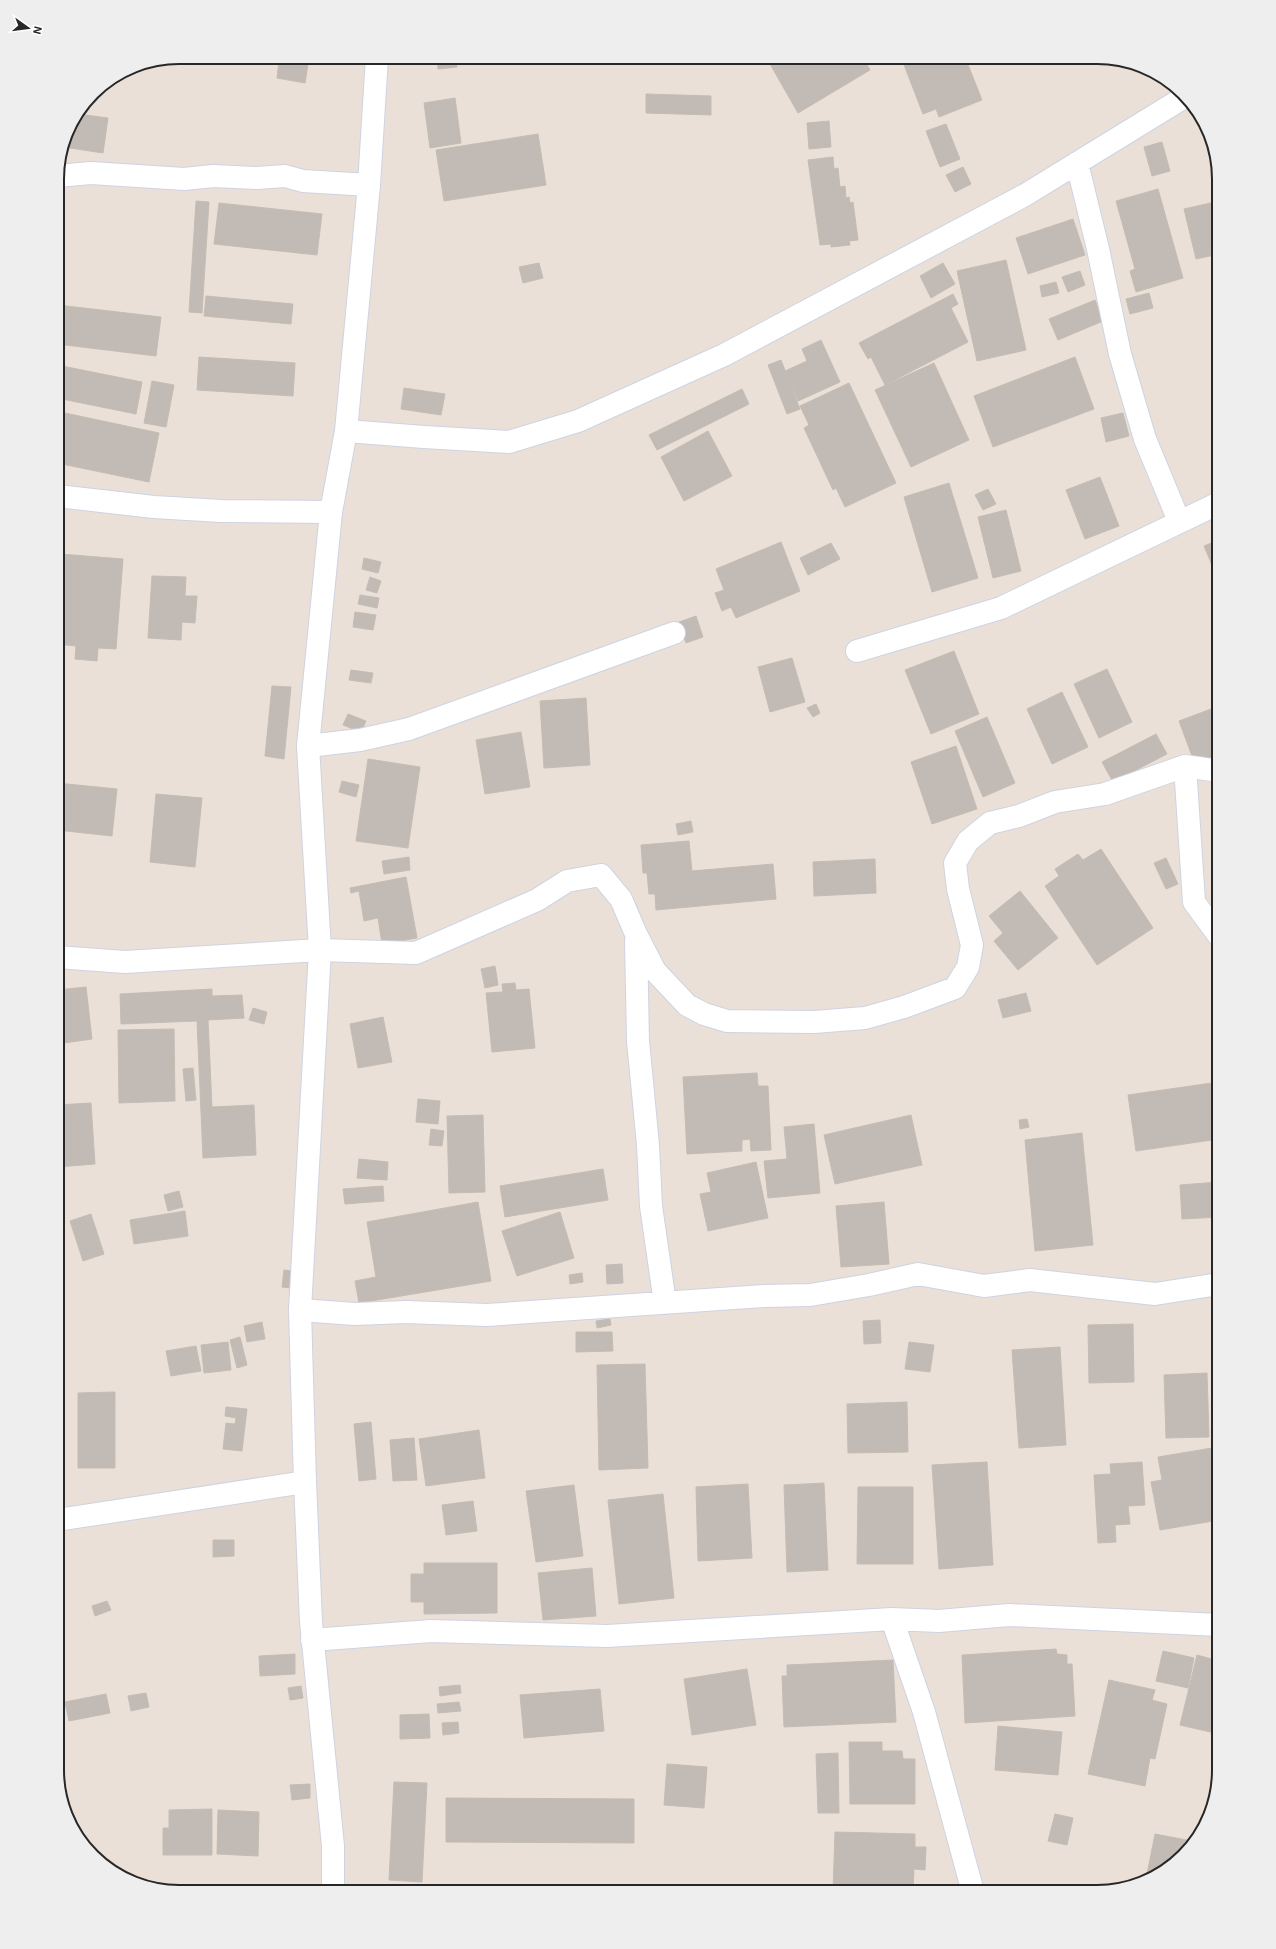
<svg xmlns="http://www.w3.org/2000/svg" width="1276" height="1949" font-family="'Exo 2',sans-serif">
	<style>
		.building { fill: #c2bab5; stroke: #c5bcb2 }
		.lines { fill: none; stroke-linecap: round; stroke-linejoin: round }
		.minor-casing { stroke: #cdd4e1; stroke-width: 24 }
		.tertiary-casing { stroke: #cdd4e1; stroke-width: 24 }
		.minor { stroke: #fff; stroke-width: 22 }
		.tertiary { stroke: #fff; stroke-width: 22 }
		.rim { fill: none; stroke: #272727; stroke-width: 2 }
	</style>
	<rect width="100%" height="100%" fill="#eae0d8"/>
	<path class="building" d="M437,57H456L457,67L438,69Z
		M766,57H863L870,70L798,113Z
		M901,57H965L982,100L939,117L936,109L923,114Z
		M279,60L308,64L305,83L277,78Z
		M646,94L711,96V115L646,113Z
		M455,98L461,143L430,148L424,103Z
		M78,114L108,118L103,153L64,147L69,125Z
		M829,121L831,147L809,149L807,123Z
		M946,124L960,159L940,167L926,131Z
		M538,134L546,185L444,201L436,150Z
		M1162,142L1170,171L1152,176L1144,147Z
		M833,157L834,169L838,168L840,187L845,186L846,198L849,197L850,203L853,202L858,240L849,241L850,245L831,247V244L820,245L808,160Z
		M963,167L971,184L955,192L946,175Z
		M1158,189L1183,278L1136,292L1130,271L1135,269L1116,201Z
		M196,201L209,202L202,313L189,312Z
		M1219,201V254L1196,259L1184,209Z
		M219,203L322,214L317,255L214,244Z
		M1073,219L1085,255L1028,274L1016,238Z
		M1006,260L1026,350L977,361L957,271Z
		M539,263L543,278L523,283L519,267Z
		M943,263L955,284L931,298L920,276Z
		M1080,271L1085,285L1068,292L1062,277Z
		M1056,282L1059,293L1042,297L1040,286Z
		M1149,293L1153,308L1130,314L1126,299Z
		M953,294L958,304L951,308L968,342L885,385L871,357L868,359L859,343Z
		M206,296L293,304L291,324L204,316Z
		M1095,300L1103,321L1058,340L1049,319Z
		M58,305L161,317L156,356L57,344Z
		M821,340L840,382L798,401L785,371L807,361L802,349Z
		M199,357L295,363L293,396L197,390Z
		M1075,357L1094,409L993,447L974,396Z
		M781,360L800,409L787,414L768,365Z
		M934,363L969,440L911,467L875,390Z
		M57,365L142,382L136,414L57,398Z
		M152,381L174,385L166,427L144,423Z
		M849,383L896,483L845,507L836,488L833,490L804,428L809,425L800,406Z
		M404,388L445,394L441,415L401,409Z
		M742,389L749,404L657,450L649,435Z
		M65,413L159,433L149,482L57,463V451Z
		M1123,413L1129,436L1106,442L1101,418Z
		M708,431L732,476L684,501L661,457Z
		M1100,477L1119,526L1085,539L1066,490Z
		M949,483L978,578L932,592L904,497Z
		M988,489L996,504L983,510L975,495Z
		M1006,510L1021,571L993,578L978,517Z
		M1219,540V582L1204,546Z
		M781,542L800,591L736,618L731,607L722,611L715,593L724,590L716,569Z
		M831,543L840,559L808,575L800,558Z
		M60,554L123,559L116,649L98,648L97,661L75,659L76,646L57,644V588Z
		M364,558L381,562L378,573L362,569Z
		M152,576L186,577L185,596H197L195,623L182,622L181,640L148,638Z
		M370,577L381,581L377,593L366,590Z
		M360,595L379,598L377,608L358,604Z
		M355,612L376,615L373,630L353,627Z
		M696,616L703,637L686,643L679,622Z
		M954,651L979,714L931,734L905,670Z
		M792,658L805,702L770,712L758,667Z
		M1107,669L1132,722L1099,738L1074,684Z
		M351,670L373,673L371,683L349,680Z
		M272,686L291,687L284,759L265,756Z
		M1062,692L1088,747L1052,764L1027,709Z
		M586,698L590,765L544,768L540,701Z
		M816,704L820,713L813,717L807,708Z
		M1219,706V755L1195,764L1179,721Z
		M348,714L366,721L361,732L343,725Z
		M987,717L1015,783L983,797L955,731Z
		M521,732L530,787L485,794L476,740Z
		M1156,734L1167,754L1113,782L1102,762Z
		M956,746L977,809L932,824L911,762Z
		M368,759L420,767L408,848L356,841Z
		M342,781L359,785L356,797L339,792Z
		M57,783L117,789L112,836L57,830Z
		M156,794L202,798L195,867L150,862Z
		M691,821L693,832L678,835L676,824Z
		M689,841L692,871L773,864L776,899L656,910L655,894H649L647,873H643L641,845Z
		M1101,849L1153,928L1097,965L1045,886L1059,876L1055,869L1078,854L1083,860Z
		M409,857L410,870L384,874L382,861Z
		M1166,858L1178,884L1166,889L1154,863Z
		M875,859L876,893L814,896L813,862Z
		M406,877L417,938L382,944L378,918L364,921L359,891L351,893L350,888Z
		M1020,891L1058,938L1018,970L994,941L1003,933L989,916Z
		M495,966L498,985L485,988L481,969Z
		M515,983L516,990L529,989L535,1048L492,1052L486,993L503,992L502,984Z
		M86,987L92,1039L57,1044V990Z
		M212,989V996L242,995L244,1018L208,1020L212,1107L254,1105L256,1155L203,1158L197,1021L121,1024L120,994Z
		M1026,993L1031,1011L1003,1018L998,1000Z
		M253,1008L267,1012L264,1024L249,1020Z
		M383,1017L392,1062L358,1068L350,1024Z
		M174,1029L175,1101L119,1103L118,1030Z
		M193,1068L196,1100L186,1101L183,1069Z
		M757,1073L758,1086H768L771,1150L751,1151L750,1139L742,1140V1151L687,1154L683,1077Z
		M1219,1082V1139L1136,1151L1128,1095Z
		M418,1099L440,1101L438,1124L416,1122Z
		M91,1103L95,1164L57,1167V1105Z
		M483,1115L485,1192L449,1193L447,1116Z
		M911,1115L922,1165L835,1184L824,1135Z
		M1027,1119L1029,1127L1020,1129L1019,1120Z
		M814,1124L820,1193L768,1198L764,1161L787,1159L784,1127Z
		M431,1129L444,1131L442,1146L429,1145Z
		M1082,1133L1093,1245L1035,1251L1025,1140Z
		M359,1159L388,1162L387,1180L357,1178Z
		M756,1162L768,1218L708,1231L700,1194L711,1192L707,1173Z
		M603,1169L608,1200L505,1217L500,1186Z
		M1219,1182V1217L1182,1219L1180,1185Z
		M383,1186L384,1201L345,1204L343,1189Z
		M179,1191L183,1207L168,1211L164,1195Z
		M478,1202L491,1281L359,1303L355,1281L376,1277L367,1222Z
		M884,1202L889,1264L841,1267L836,1206Z
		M185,1211L188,1236L134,1244L130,1220Z
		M560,1212L574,1258L517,1276L502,1231Z
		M91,1214L104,1254L83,1261L70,1221Z
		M622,1264L623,1283L607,1284L606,1265Z
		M284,1270L292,1271L290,1288L282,1287Z
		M582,1273L583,1282L570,1284L569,1275Z
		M610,1319L611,1325L597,1328L596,1321Z
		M880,1320L881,1343L864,1344L863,1321Z
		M262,1322L265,1339L247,1342L244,1326Z
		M1133,1324L1134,1382L1089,1383L1088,1325Z
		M576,1332H612L613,1351L576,1352Z
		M240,1337L247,1365L237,1368L230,1340Z
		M228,1342L231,1370L204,1373L201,1345Z
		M909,1342L934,1345L930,1372L905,1369Z
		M196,1346L201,1371L171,1376L166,1351Z
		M1060,1347L1066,1445L1019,1448L1012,1350Z
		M645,1364L648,1468L599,1470L597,1365Z
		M1207,1373L1209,1437L1166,1438L1164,1375Z
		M115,1392V1468H78V1393Z
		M907,1402L908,1452L848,1453L847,1404Z
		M226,1407L247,1409L242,1451L223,1449L226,1423L235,1424L236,1418L225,1416Z
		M371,1422L376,1479L359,1481L354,1424Z
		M479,1430L485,1478L426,1486L419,1439Z
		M414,1438L417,1480L393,1481L390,1440Z
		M1212,1448L1219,1489V1520L1160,1530L1151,1482L1162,1480L1158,1457Z
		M987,1462L993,1565L939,1569L932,1465Z
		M1142,1462L1145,1505L1128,1506L1130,1524L1115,1525L1116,1542L1098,1543L1094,1475L1111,1474L1110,1464Z
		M824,1483L828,1570L787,1572L784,1485Z
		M748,1484L752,1558L698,1561L696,1487Z
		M574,1485L583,1556L536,1562L526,1491Z
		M858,1487H913V1564H857Z
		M663,1494L674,1598L619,1604L608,1500Z
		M473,1501L477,1531L446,1535L442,1505Z
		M213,1540H234V1556L213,1557Z
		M424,1563H497V1613L424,1614V1602H411V1574H424Z
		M592,1568L596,1616L543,1620L538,1573Z
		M107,1601L111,1610L95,1616L92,1606Z
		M1056,1649L1057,1654L1067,1655V1664H1072L1075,1716L965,1723L962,1655Z
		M1163,1651L1194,1658L1188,1688L1156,1681Z
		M295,1654V1674L260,1676L259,1656Z
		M1197,1655L1219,1661V1734L1180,1725Z
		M893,1660L896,1722L784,1727L782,1676H787V1665Z
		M747,1669L756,1725L692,1735L684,1679Z
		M1109,1680L1155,1690L1152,1700L1167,1704L1155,1759L1150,1758L1145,1786L1088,1774Z
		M460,1685L461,1693L440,1696L439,1687Z
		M301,1686L303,1698L290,1700L288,1688Z
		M600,1689L604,1731L524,1738L520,1695Z
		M146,1693L149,1707L131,1711L128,1696Z
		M106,1694L110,1713L69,1721L65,1702Z
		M459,1702L461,1711L438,1713L437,1704Z
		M429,1714L430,1738L400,1739V1715Z
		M458,1722L459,1733L443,1735L442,1723Z
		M998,1726L1062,1732L1058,1775L995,1770Z
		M849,1742H882V1751H902L903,1759H915V1804H850Z
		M838,1753L839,1813H818L816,1754Z
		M667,1764L707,1767L704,1808L664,1805Z
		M394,1782L427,1783L422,1882L389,1880Z
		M310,1784V1798L292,1800L290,1785Z
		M446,1798L634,1799V1843L446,1842Z
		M212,1809V1855H163V1828H169V1810Z
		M218,1810L259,1812L258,1856L217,1854Z
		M1055,1814L1073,1818L1067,1845L1048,1841Z
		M835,1832L915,1834V1847H926L925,1870L914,1869L913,1892H833Z
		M1155,1834L1192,1841L1158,1876L1146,1879Z
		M1062,1886L1082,1891V1892H1060Z
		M1041,1888L1059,1892H1040Z"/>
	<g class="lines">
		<g class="minor-casing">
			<path id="minor" d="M1077,163L1098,249L1120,354L1145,439L1179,521
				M57,176L91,173L184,179L213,176L257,178L285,176L303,181L369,185
				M346,431L424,437L509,442L578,421L724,355L1025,195L1183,98
				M57,496L154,507L221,511L331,512
				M857,651L1001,608L1219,503
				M308,746L360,740L409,729L674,633
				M1185,766L1194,902L1219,936
				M636,940L638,1041L648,1145L651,1206L665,1303
				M57,957L125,962L320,950L416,953L537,900L567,881L601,875L621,899L636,934L655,971L687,1005L704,1014L727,1021L814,1022L865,1018L904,1007L955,988L968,967L972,945L958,889L955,863L968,841L990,823L1019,816L1055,802L1105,794L1185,766L1219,771
				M300,1310L355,1314L406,1312L487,1315L764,1296L810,1295L869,1285L918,1274L984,1286L1030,1280L1155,1294L1219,1284
				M57,1520L305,1482
				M892,1619L924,1712L973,1892
				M312,1640L431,1631L607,1636L892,1619L939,1621L1009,1615L1219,1625"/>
		</g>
		<g class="tertiary-casing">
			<path id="tertiary" d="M333,1892V1846L311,1622L305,1482L300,1310L320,950L308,746L331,512L346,431L369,185L377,57"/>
		</g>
		<use href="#minor" class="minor"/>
		<use href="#tertiary" class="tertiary"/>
	</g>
	<path d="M0 0H1276V1949H0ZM179 64H1097A115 115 0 0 1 1212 179V1770A115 115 0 0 1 1097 1885H179A115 115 0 0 1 64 1770V179A115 115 0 0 1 179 64Z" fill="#eee" fill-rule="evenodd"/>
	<path class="rim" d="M179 64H1097A115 115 0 0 1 1212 179V1770A115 115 0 0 1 1097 1885H179A115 115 0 0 1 64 1770V179A115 115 0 0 1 179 64Z"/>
	<g transform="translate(28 28) rotate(104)" stroke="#ffffff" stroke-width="3" paint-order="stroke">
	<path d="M0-3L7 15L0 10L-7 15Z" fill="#272727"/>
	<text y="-6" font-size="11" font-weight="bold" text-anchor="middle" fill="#272727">N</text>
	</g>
</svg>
